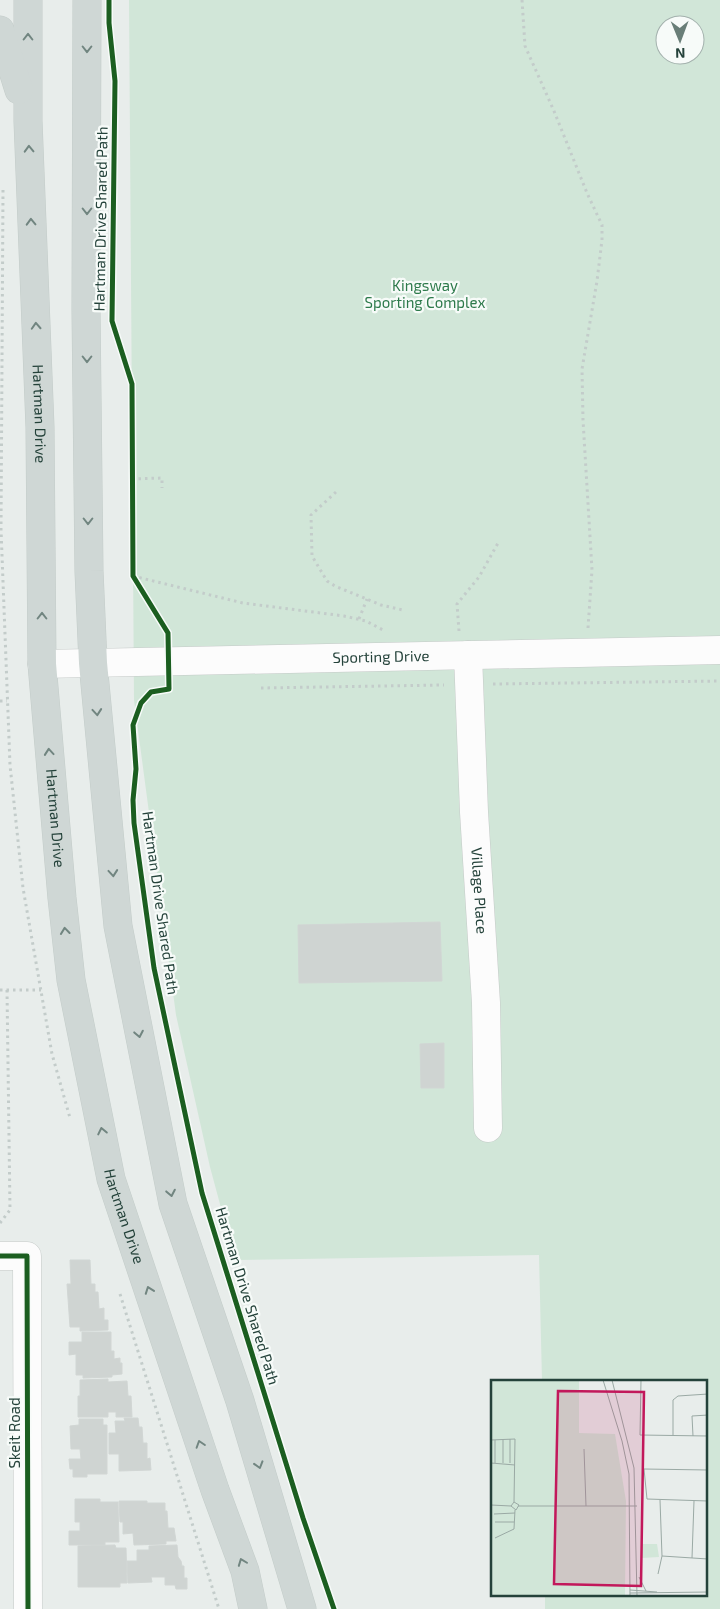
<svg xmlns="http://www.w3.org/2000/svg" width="720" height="1609" font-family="'Exo 2',sans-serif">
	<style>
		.green { fill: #d1e6d8; fill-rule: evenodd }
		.building { fill: #cfd4d2; stroke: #d1d6d4 }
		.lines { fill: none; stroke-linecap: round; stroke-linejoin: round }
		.minor-casing { stroke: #c5cac8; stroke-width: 29 }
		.major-casing { stroke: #c3ccc9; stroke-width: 29 }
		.path { stroke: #c3ccca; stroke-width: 3; stroke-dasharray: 2.5 4; stroke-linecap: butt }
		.minor { stroke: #fcfcfc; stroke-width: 28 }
		.major { stroke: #cfd7d5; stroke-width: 28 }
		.cycleway-casing { stroke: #f7fbf9; stroke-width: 8 }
		.cycleway { stroke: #1b5e20; stroke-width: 5 }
		.oneway { stroke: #718580 }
		.labels { text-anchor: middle; stroke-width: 4.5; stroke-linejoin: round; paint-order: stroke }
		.street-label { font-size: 15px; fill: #24423a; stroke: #f7fbf9 }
		.park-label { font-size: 15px; fill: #2d7a4b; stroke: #f7fbf9 }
		.inset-road { fill: none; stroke: #9aa9a4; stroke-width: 1 }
		.view { fill: #c2185b; fill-opacity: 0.15; stroke: #c2185b; stroke-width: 2.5 }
		.inset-edge { fill: none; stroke: #24423a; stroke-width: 2.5 }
	</style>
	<rect width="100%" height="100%" fill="#e8edeb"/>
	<path class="green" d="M129,0H720V1609H545V1595H706V1382L542,1381L539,1255L235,1260L210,1167L176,1015L134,700ZM665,25H695V55H665Z"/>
	<path class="building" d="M440,922L442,981L299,983L298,925Z
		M444,1043V1088H421L420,1044Z
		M70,1260H90L91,1284H95V1292H98L99,1309L104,1308V1320H108V1330L80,1331V1327H70L67,1284H71Z
		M82,1332H111V1351H114V1359L120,1358V1363H122V1374L112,1375V1377L83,1378V1375H76V1354L69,1355V1342H82Z
		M108,1379V1382L127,1381L128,1396H131L132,1417H116V1412H108V1417H78V1396H80V1380Z
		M124,1418H138L139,1427H142L143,1443H147V1459L150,1458L151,1470L119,1471V1454H109V1433H116L115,1421H125Z
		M79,1419H103V1425H107V1474H87V1477H73V1469H70L69,1459H81L80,1449H71L70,1426L79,1425Z
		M75,1499H100V1502H118L119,1542H105V1545H69V1531H80V1522H75Z
		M119,1501H147V1503H165V1511H167L168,1528H174L176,1541H166V1544L134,1545L133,1533L123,1534V1522H120Z
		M115,1545L116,1548H126L127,1583H120V1587H78V1546Z
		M177,1545L178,1557L181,1561L182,1566H184V1578H187V1589H176L175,1585H165V1577H151L152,1582L128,1583L127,1561H137V1550H149V1546Z"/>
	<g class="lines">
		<g class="minor-casing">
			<g id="minor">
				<path id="s1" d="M468,655L474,812L486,1003L488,1128"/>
				<path id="s2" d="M42,664L720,650"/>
				<path d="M0,1256H27L28,1609"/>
			</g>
		</g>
		<g class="major-casing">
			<g id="major">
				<path id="s3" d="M28,0V121L40,427L42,664L62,898L71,980L111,1179L215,1490L245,1571L253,1609"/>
				<path d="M87,0L86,310L89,571L93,663L118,926L173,1204L240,1401L302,1609"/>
				<path d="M0,30L19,90"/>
			</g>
		</g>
		<path class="path" d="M522,0L525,46L554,111L587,193L602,225V240L597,281L582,369L583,420L592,570L588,628
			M3,190L1,529L10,765L23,888L52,1054L70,1118
			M132,479L162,478V488
			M336,492L311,515L312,556L327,581L335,586L381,605L403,610
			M133,576L243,603L344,616L366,621L383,630
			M359,619L367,599
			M459,631L457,604L479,577L498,543
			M493,684L720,681
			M261,688L444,685
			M0,701H7
			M0,990H41
			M0,1223L10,1210L7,990
			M120,1294L219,1609"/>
		<use href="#minor" class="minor"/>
		<use href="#major" class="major"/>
		<g class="cycleway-casing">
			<path id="cycleway" d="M109,0V23L115,81L112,321L132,384L133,576L168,633L169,689L151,692L141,703L133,725L136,769L133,800L134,823L154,968L202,1193L303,1518L334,1609
				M0,1256H27L28,1609"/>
		</g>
		<use href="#cycleway" class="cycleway"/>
	</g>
	<defs><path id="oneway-chevron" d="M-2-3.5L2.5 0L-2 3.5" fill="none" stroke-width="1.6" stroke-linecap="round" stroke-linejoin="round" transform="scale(1.25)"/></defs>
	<g class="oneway">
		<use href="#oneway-chevron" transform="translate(28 37) rotate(-90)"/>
		<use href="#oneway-chevron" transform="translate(87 49) rotate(90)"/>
		<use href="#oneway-chevron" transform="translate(29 149) rotate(-92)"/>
		<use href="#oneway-chevron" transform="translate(87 211) rotate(90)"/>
		<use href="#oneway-chevron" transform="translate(31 222) rotate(-92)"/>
		<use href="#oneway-chevron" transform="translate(36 326) rotate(-93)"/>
		<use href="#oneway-chevron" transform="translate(87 359) rotate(90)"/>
		<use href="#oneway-chevron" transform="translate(88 521) rotate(90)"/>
		<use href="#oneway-chevron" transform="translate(42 616) rotate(-90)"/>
		<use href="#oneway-chevron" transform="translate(97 712) rotate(85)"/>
		<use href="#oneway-chevron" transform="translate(49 752) rotate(-95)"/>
		<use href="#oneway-chevron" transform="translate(113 873) rotate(85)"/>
		<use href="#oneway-chevron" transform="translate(65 931) rotate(-96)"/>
		<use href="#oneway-chevron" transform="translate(139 1034) rotate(79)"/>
		<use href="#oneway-chevron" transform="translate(102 1131) rotate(-102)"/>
		<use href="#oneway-chevron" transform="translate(171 1193) rotate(79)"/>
		<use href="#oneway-chevron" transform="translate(149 1290) rotate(-110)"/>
		<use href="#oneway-chevron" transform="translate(200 1444) rotate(-108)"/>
		<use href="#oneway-chevron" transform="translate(259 1465) rotate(73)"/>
		<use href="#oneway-chevron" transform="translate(242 1562) rotate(-111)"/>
	</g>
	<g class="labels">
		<g class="street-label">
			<text transform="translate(101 219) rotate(-89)" y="5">Hartman Drive Shared Path</text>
			<text dy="5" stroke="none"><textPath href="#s3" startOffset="414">Hartman Drive</textPath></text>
			<text dy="5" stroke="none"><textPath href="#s2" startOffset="339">Sporting Drive</textPath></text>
			<text dy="5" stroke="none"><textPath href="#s3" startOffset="819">Hartman Drive</textPath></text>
			<text dy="5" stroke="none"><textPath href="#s1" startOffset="236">Village Place</textPath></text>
			<text transform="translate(160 903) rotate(82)" y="5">Hartman Drive Shared Path</text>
			<text dy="5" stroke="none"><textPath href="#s3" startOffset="1224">Hartman Drive</textPath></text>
			<text transform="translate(247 1296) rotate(73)" y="5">Hartman Drive Shared Path</text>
			<text transform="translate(15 1433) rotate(-90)" y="5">Skeit Road</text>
		</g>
		<g class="park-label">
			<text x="425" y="291">Kingsway<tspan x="425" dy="17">Sporting Complex</tspan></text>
		</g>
	</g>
	<g transform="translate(491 1380)">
		<rect width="216" height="216" fill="#e8edeb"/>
		<path d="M0,0H88V53L124,54L135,121L134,216H0ZM151,164H166L168,177L151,178Z" fill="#d1e6d8"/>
		<path class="inset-road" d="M112,0L131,61L138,94L139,216M121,0L143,88L146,216M150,0L149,55L217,56M182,56V20L187,16L217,14M202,56L201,36L217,35M19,59V83M0,60L24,59L23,122L20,126L25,130L28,125L23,122M4,60V83M93,69L95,126M0,83L24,85M12,83V60M217,90L153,89L156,119L217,121M169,120L171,176L217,179M0,125L20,126M27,126H146M3,134L24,133M4,142H23M4,158L23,149L24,130M201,178L203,121M167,194L171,176M148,197L155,211M139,210L166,212M139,213L217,212"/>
		<path class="view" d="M67,11L153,12L150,206L63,204Z"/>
		<rect width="216" height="216" class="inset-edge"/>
	</g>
	<g transform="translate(680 40) rotate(179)"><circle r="24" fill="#f7fbf9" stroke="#a3b1ad"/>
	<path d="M0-4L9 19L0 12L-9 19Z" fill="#697e78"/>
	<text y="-8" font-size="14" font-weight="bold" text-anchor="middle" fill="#24423a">N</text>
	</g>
</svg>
